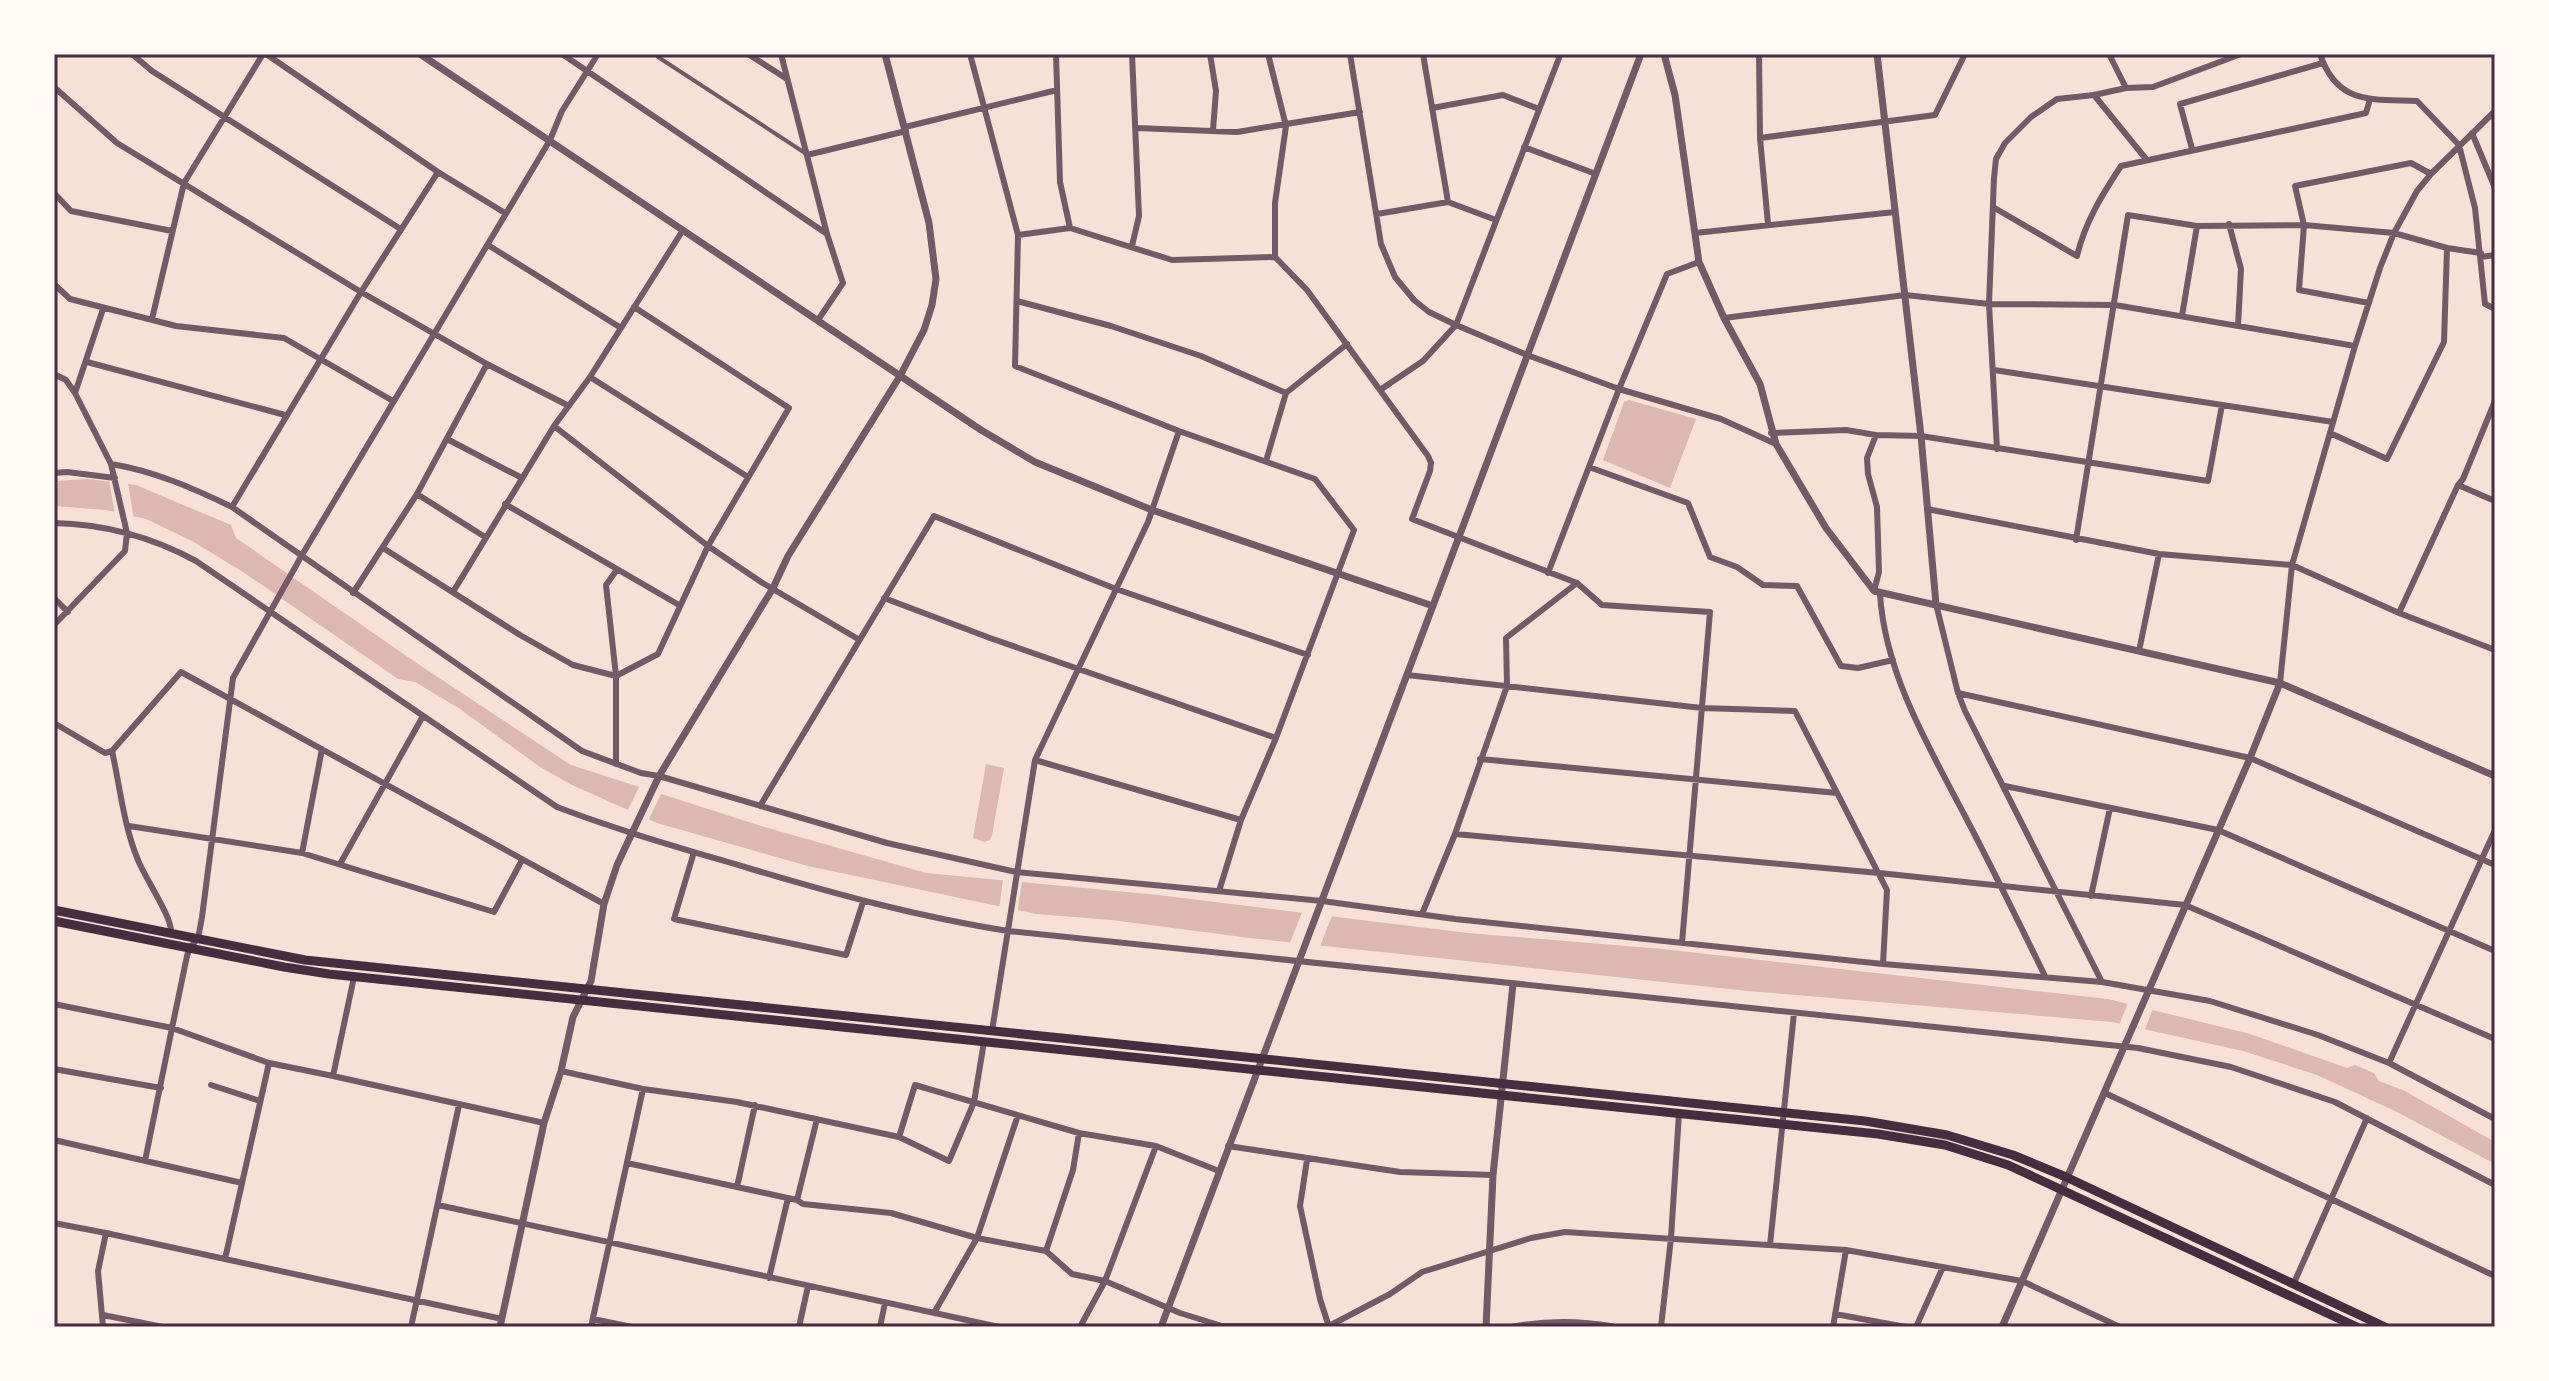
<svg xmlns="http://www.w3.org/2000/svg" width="2549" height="1381" font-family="'Exo 2',sans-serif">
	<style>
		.water { fill: #dcb8b0 }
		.pier { fill: #f7e1d7 }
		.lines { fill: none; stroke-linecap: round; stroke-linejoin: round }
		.pedestrian { stroke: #755966; stroke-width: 4 }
		.minor { stroke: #755966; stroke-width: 6 }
		.tertiary { stroke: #755966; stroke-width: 7 }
		.primary { stroke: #4a2c40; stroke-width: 9 }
		.neatline { fill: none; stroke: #4a2c40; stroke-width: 3 }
	</style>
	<rect width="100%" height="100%" fill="#f7e1d7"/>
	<path class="water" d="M1629,400L1696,419L1670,488L1603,460L1624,402Z
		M88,479L136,485L231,525L236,538L421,666L571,765L758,825L926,873L1158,895L1468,933L1663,949L2108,999L2250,1034L2347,1068L2355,1065L2374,1073L2379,1081L2403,1090L2495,1142V1164L2397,1112L2317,1075L2243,1051L2112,1022L1748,991L1250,938L1111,920L1036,914L808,866L657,823L572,785L540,767L460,709L415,682L398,679L243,572L192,541L146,519L106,510L54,506V481Z
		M986,764L1004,768L992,835L990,840L984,842L973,838Z"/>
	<path class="pier" d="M109,480L128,483L134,520L115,515Z
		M640,785L663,790L648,821L627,812Z
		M1003,879L1022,882L1017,914L999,910Z
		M1303,910L1333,913L1319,949L1289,945Z
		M2129,1000L2154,1006L2143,1034L2118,1028Z"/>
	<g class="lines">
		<path class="pedestrian" d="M658,57L805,153"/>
		<path class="minor" d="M132,54L152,71L399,228
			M266,54L438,172L505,213
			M562,54L827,234
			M748,54L787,79
			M781,54L827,234L843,283L818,320
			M970,54L1018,235L1015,366L1179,431L1315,479L1354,530L1276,738L1241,820L1219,891
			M1056,54L1060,182L1070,228
			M1132,54L1139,216L1132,246
			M1210,54L1216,91L1213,130
			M1268,54L1286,126L1275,203V257L1307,290L1428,456L1431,463L1430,471L1412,519L1577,583L1602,605L1710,612L1682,943
			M1350,54L1381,244L1395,277L1414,300L1429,312L1456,325L1527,355L1619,389L1721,419L1776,444
			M1423,54L1448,202
			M1759,54L1760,138L1768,224
			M2109,54L2126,88
			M2320,54C2337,105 2371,99 2417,101L2459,145L2475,208L2485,304L2495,309
			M54,87L117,143L361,292L487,364L569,406
			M2094,95L2146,159
			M1432,108L1503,95L1539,109
			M905,127L1057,90
			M1136,128L1237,132L1360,112
			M2472,133L2495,188
			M1760,138L1935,115L1965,54
			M1524,147L1596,174
			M2192,149L2180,104L2323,63
			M807,155L906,131
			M54,193L71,211L172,231
			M1993,207L2077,256C2085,222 2102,195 2121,166L2366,113L2370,99
			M1377,214L1448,202L1496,220
			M2229,224L2241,269L2238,326
			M1695,233L1895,212
			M1018,235L1070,228L1172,260L1275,257
			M488,245L621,328L683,230
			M2481,257L2495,255
			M54,284L70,299L176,326L284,338L393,401
			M1017,301L1111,326L1201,356L1286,393
			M2369,303L2299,290L2304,225L2295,186L2411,163L2431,174
			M2182,316L2197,226
			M1724,318L1905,295L1989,304L2115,305L2355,346
			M152,319L184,183L263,54
			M87,362L285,415
			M1994,370L2333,422
			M54,374L66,380L75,393L111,464L127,533L125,551L54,625
			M590,377L621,328
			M1380,390L1423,361L1456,325L1559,58L1557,54
			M75,393L103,309
			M554,426L708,546L761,582L858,639
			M1771,433L1846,430L1876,435L1921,436L2208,481L2222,405
			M2330,433L2387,459L2444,342L2447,248
			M447,439L522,478
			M1997,449L1989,304L1994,178L1996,159L2005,143L2031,117L2057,99L2094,95L2126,88L2153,87L2241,54
			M1266,461L1286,393L1347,344
			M111,464C154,471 193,488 232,507L582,751L641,773L659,776L887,843L1016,872L1322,901L1455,919L1883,964L2102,982
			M1589,467L1688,503L1710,557L1737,567L1763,585L1797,586L1841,666L1858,668L1893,660
			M54,473L67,472L115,478
			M2458,485L2495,501
			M417,494L485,537
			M505,504L679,605
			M232,507L361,292L438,172
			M1927,509L2159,554L2292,565L2399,613L2495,650
			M54,523C104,524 152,537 196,561L557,807C620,831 684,849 748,868C835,894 919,917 1008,931L2138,1048L2231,1067L2335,1102L2495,1185
			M2076,540L2128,215L2197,226L2304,225L2394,233L2447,248L2481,253
			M383,548L520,635L573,665L616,676L658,654L708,546L789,408L634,307
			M1548,573L1619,389L1667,274L1699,262
			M1874,591L1879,572L1877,507L1868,474L1867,458L1876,435
			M453,592L554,426L590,377L748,477
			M353,593L417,494L487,364
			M1880,594C1885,674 1929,747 1965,816C1993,869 2019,923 2045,976
			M54,598L68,612
			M884,598L990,638L1276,738
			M1936,604L1958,693L1965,711L2102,982L2210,1001L2318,1035L2389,1063L2495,1119
			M2399,613L2458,485L2463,479L2495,401
			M2139,651L2159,554
			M1407,675L1702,708L1795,711L1887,890L1883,964
			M2280,683L2292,565L2355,346L2380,268L2394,233L2417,191L2431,174L2495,111
			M1958,693L2250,758L2495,865
			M54,723L105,753L112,751
			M1480,759L1837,793
			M1035,760L1241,820
			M616,764V676L606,585L616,571
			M2005,786L2218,830L2495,951
			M760,806L934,516L1116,589L1308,655
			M129,826L302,853L494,912L522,860
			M1455,834L1879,873L2185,905L2495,1039
			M694,852L674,919L846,955L863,902
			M302,853L322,749
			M340,864L423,716
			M2091,896L2110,808
			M1422,914L1455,834L1507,686L1506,638L1577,583
			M171,932C172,917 145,878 138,860C124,827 120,787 112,751L181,672L604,904
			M54,1004L172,1028L187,956L190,947L198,939L202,917L233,678L302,555L550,140L562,111L598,54
			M992,1031L1035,760L1148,522L1179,431
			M2389,1063L2495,830
			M54,1069L161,1088
			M561,1071L643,1089L737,1102L899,1137L915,1085L1079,1133L1073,1170L1046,1251
			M333,1076L544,1123
			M211,1085L260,1101
			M2105,1093L2495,1276
			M1079,1133L1156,1146L1105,1281L1080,1327
			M899,1137L949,1161L974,1102L984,1042
			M54,1140L242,1183
			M1156,1146L1219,1171
			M1228,1146L1400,1172L1493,1175
			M1307,1160L1300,1206L1320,1299L1329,1327
			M145,1161L172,1028L269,1063
			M627,1163L797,1200L803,1204L891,1213L977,1238L1046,1251L1072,1274L1105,1281L1180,1313L1222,1326H1329L1390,1294L1422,1272L1531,1238L1565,1232L1846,1250L2022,1281L2120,1327
			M737,1187L755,1105
			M797,1200L817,1119
			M438,1205L999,1327
			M54,1223L106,1233
			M1770,1245L1794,1013
			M225,1259L502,1319
			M769,1278L788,1198
			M2294,1283L2367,1118
			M934,1313L977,1238L1018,1115
			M1835,1314L1906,1327
			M103,1315L163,1327
			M593,1319L632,1327
			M103,1327L98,1271L106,1233L225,1259L269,1063L333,1076L354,977
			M411,1327L459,1105
			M591,1327L643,1089
			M799,1327L808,1286
			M880,1327L885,1303
			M1661,1327L1671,1238L1679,1113
			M1833,1327L1846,1250
			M1916,1327L1943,1267"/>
		<path class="tertiary" d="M420,54L981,430L1035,462L1152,510L1433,606
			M1664,54L1675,95L1699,262L1724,318L1760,384L1776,444L1826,528L1874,591L2280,683L2495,776
			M1877,54L1921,436L1936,604
			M500,1327L544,1123L561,1071L573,1017L591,981L604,904L617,865L659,776L773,588L788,556L900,376L924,330L932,305L936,279L929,223L885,54
			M1161,1327L1641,54
			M1486,1327L1493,1175L1513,984
			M1513,1327C1546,1321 1580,1321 1613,1327
			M2002,1327L2250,758L2280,683"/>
		<path class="primary" d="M54,910L305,960L1865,1121L1947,1135L2013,1155L2066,1177L2385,1327
			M54,921L284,967L329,974L1878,1134L1945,1145L2008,1165L2357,1327"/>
	</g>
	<rect width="2549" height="1381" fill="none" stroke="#fffaf5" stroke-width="112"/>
	<rect x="56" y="56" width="2437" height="1269" class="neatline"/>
</svg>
